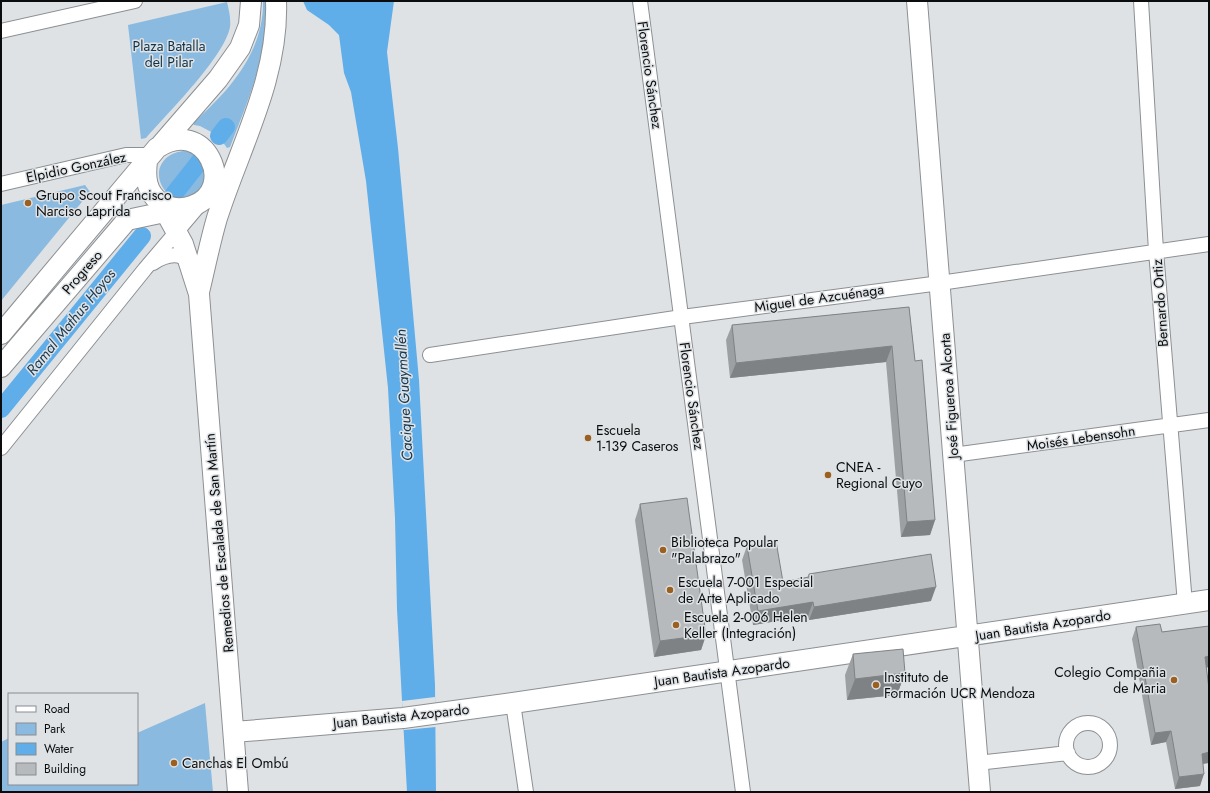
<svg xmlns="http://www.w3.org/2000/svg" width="1210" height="793" font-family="Jost,sans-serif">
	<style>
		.green { fill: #8abae0 }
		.water { fill: #5faee9 }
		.pier { fill: #dee2e5 }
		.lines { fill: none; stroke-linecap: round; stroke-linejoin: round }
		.canal { stroke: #5faee9; stroke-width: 18 }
		.street-casing { stroke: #8c9093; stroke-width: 16 }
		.secondary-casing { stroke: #8c9093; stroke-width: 22 }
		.street { stroke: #fff; stroke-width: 14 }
		.secondary { stroke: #fff; stroke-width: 20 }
		.wall { fill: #9da0a3 }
		.shaded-wall { fill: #7f8284 }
		.building { fill: #b6babd; stroke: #7f8284 }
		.poi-dot { fill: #9b5f20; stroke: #dee2e5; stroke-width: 1.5 }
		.labels { text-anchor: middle; stroke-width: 3; stroke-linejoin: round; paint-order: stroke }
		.park-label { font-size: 14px; fill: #0f3149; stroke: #dee2e5 }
		.street-label { font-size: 14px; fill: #0b0c0d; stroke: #dee2e5 }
		.poi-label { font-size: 14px; fill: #0b0c0d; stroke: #dee2e5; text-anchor: start }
		.water-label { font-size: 15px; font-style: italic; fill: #183952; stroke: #dee2e5 }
	</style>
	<rect width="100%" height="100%" fill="#dee2e5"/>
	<path class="green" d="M263,1L268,2C269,53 248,100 230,147L227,148L222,141L230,129L222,125L215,134L200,126L194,125L193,123C229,91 264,52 263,1Z
		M227,2C229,10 231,19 230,27C225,56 167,114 146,138L141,139L128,25Z
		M183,151H189L198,156L168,194C151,177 159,154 183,151Z
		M205,164V183L192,197L177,199Z
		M85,185L90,192L1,301V205Z
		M205,703L213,792H1V742L9,738V784H137V733Z"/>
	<path class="water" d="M303,1H394L387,52L398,148L419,380L435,685L436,792H407L397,609L395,518L388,388L366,181L351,92L344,73L339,35L329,25L307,10Z"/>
	<path class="pier" d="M435,697L436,727L404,730L402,701Z"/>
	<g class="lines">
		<path class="canal" d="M219,136L226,127
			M174,194L200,161
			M1,409L142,236"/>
		<g class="street-casing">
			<path id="street" d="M640,1L743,792
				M1141,1L1156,251L1185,604
				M1,31L135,1
				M1,184L126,155H152
				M153,263C165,255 179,251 190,262
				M430,355L682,317L940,283L1209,244
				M1,448L145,269L201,203
				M953,455L1209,420
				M513,703L526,792
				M1066 745a22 22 0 1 1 44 0a22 22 0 1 1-44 0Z
				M977,763L1068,753"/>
		</g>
		<g class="secondary-casing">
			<path id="secondary" d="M917,1L980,792
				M160,146L218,79L240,48L249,25L251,1
				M160,202L183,244L199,294L238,792
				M199,292C205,267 210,242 217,218C240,146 279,78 276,1
				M1,334L157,148C205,115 239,190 192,206C181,210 169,208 160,202C146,192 145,177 147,161
				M1,367L127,220L179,209
				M234,732L403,718L513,703L1209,600"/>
		</g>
		<use href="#street" class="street"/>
		<use href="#secondary" class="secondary"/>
	</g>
	<path class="wall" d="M909,307L915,361L935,520L930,535L901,537L886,362L730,378L726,340L732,325Z
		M640,504L706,635L701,650L654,657L635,520Z
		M747,546L783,582L807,578L809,574L931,601L809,620L808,616L753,625L742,560Z
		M1209,626V667L1206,668L1203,764L1200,786L1175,789L1166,742L1151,745L1132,639L1136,627L1162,632Z
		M853,654L905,673L897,695L847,700L845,675Z"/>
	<path class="shaded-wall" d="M892,346L886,362L730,378L736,363Z
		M935,520L930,535L901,537L907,522Z
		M936,587L931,601L809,620L814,607Z
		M813,602L808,616L753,625L758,611Z
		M706,635L701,650L654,657L660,641Z
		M1209,656V667L1200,668L1205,657Z
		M905,673L897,695L847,700L855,679Z
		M1171,731L1166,742L1151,745L1155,733Z
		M1209,752V763L1197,765L1202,754Z
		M1204,774L1200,786L1175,789L1179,777Z"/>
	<path class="building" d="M909,307L915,361L922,360L935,520L907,522L892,346L736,363L732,325Z
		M687,498L706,635L660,641L640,504Z
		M776,541L783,582L809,577V574L931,554L936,587L814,607L813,602L758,611L747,546Z
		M1160,624L1162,632L1209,626V656L1205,657L1209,689V752L1202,754L1204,774L1179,777L1171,731L1155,733L1136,627Z
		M903,649L905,673L855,679L853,654Z"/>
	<g class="poi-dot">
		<circle cx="28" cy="203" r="4"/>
		<circle cx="588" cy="438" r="4"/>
		<circle cx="828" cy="475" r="4"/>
		<circle cx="663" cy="550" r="4"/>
		<circle cx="670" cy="590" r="4"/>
		<circle cx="676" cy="625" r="4"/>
		<circle cx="1174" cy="680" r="4"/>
		<circle cx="876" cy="685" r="4"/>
		<circle cx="174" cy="763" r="4"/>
	</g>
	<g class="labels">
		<g class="park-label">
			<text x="169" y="51">Plaza Batalla<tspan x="169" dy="16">del Pilar</tspan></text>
		</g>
		<g class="street-label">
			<text transform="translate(650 75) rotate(82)" y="5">Florencio Sánchez</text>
			<text transform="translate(76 167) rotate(-12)" y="5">Elpidio González</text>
			<text transform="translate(82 272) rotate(-49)" y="5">Progreso</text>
			<text transform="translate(819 298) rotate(-8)" y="5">Miguel de Azcuénaga</text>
			<text transform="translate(1160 303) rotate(-94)" y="5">Bernardo Ortiz</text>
			<text transform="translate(692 396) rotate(82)" y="5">Florencio Sánchez</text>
			<text transform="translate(949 396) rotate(-94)" y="5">José Figueroa Alcorta</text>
			<text transform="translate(1081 438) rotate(-8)" y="5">Moisés Lebensohn</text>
			<text transform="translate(219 543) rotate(-95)" y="5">Remedios de Escalada de San Martín</text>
			<text transform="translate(1043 625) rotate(-9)" y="5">Juan Bautista Azopardo</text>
			<text transform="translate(722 672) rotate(-8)" y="5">Juan Bautista Azopardo</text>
			<text transform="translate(401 716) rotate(-6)" y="5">Juan Bautista Azopardo</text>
		</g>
		<g class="poi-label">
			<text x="36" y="200">Grupo Scout Francisco<tspan x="36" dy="16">Narciso Laprida</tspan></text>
			<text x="596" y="435">Escuela<tspan x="596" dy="16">1-139 Caseros</tspan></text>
			<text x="836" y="472">CNEA -<tspan x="836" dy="16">Regional Cuyo</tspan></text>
			<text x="671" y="547">Biblioteca Popular<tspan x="671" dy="16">"Palabrazo"</tspan></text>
			<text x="678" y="587">Escuela 7-001 Especial<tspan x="678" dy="16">de Arte Aplicado</tspan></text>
			<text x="684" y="622">Escuela 2-006 Helen<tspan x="684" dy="16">Keller (Integración)</tspan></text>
			<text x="1166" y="677" text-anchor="end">Colegio Compañia<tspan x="1166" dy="16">de Maria</tspan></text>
			<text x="884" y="682">Instituto de<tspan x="884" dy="16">Formación UCR Mendoza</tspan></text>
			<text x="182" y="768">Canchas El Ombú</text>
		</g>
		<g class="water-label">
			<text transform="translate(71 322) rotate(-51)" y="5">Ramal Mathus Hoyos</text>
			<text transform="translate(404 395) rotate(-93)" y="5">Cacique Guaymallén</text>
		</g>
	</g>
	<rect width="1210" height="793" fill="none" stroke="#0b0c0d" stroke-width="4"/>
	<rect x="8" y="693" width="130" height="92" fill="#dee2e5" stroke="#8a8c8f"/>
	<rect x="16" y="706" width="20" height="6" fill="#ffffff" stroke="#8a8c8f"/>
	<text x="44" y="713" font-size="12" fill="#0b0c0d">Road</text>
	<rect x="16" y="723" width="20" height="12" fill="#8abae0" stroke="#8a8c8f"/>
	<text x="44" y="733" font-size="12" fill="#0b0c0d">Park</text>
	<rect x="16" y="743" width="20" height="12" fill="#5faee9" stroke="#8a8c8f"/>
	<text x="44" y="753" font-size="12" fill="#0b0c0d">Water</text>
	<rect x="16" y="763" width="20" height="12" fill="#b6babd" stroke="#8a8c8f"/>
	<text x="44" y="773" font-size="12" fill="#0b0c0d">Building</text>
</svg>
